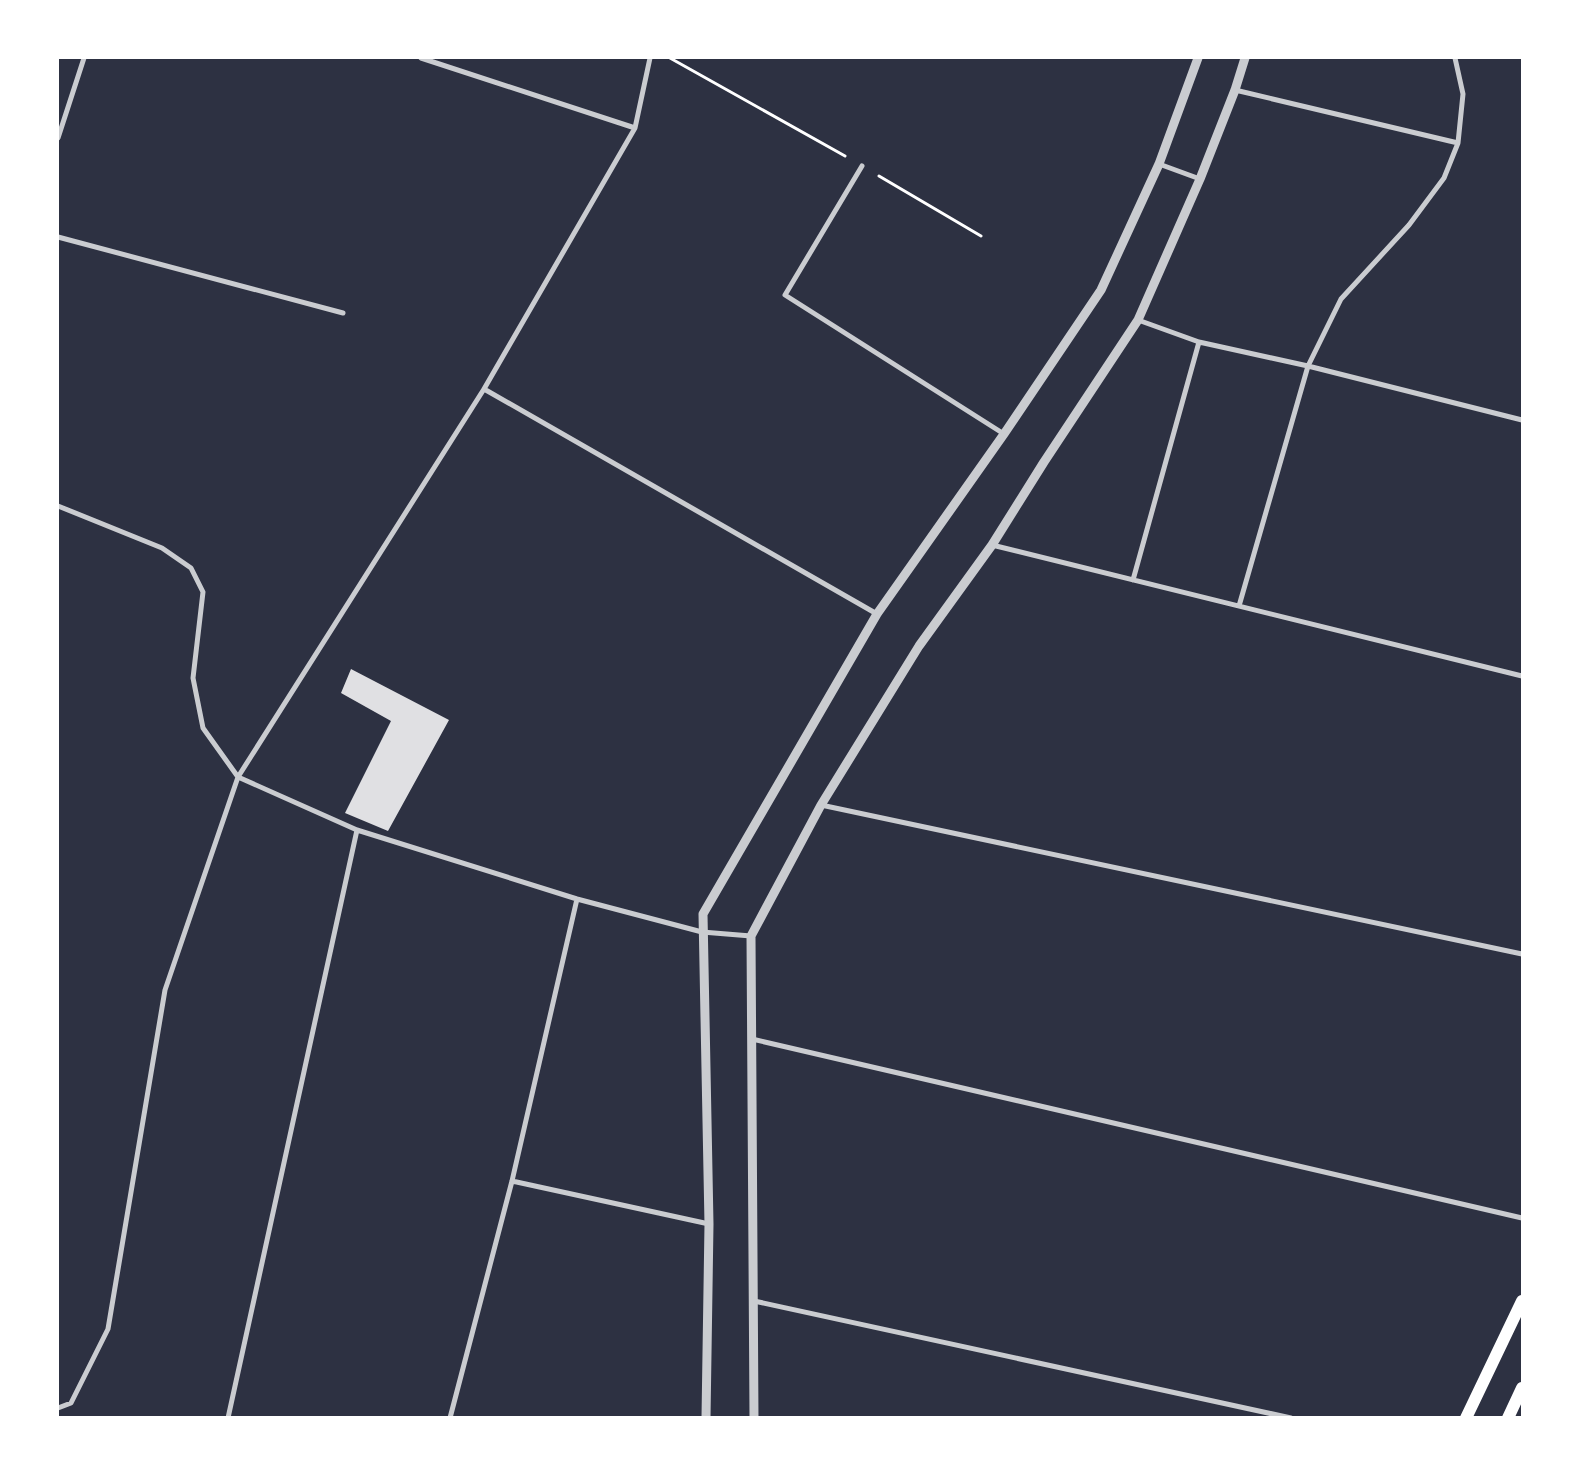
<svg xmlns="http://www.w3.org/2000/svg" width="1580" height="1475" font-family="'Space Grotesk',sans-serif">
	<style>
		.building { fill: #e0e0e3 }
		.lines { fill: none; stroke-linecap: round; stroke-linejoin: round }
		.path { stroke: #fff; stroke-width: 3 }
		.minor { stroke: #caccd0; stroke-width: 5 }
		.tertiary { stroke: #caccd0; stroke-width: 9 }
		.primary { stroke: #fff; stroke-width: 12 }
	</style>
	<rect width="100%" height="100%" fill="#2d3142"/>
	<path class="building" d="M351,669L449,720L388,831L345,813L391,721L341,693Z"/>
	<g class="lines">
		<path class="path" d="M670,58L845,156
			M879,176L981,236"/>
		<path class="minor" d="M421,58L635,128
			M1235,90L1458,143
			M58,138L84,58
			M1159,164L1200,179
			M862,166L785,295L1004,434
			M58,237L343,313
			M1138,320L1199,342L1308,366L1522,420
			M484,389L877,614
			M58,506L162,548L191,568L203,592L193,678L203,728L238,777L357,830L577,899L702,932L751,936
			M992,545L1522,676
			M1133,580L1199,342
			M1239,606L1308,366L1341,299L1409,225L1444,178L1458,143L1463,94L1455,58
			M821,805L1522,954
			M752,1039L1522,1218
			M512,1181L709,1224
			M754,1301L1291,1418
			M58,1408L71,1403L108,1329L165,990L238,777L484,389L635,128L650,58
			M228,1418L357,830
			M450,1418L512,1181L577,899"/>
		<path class="tertiary" d="M706,1418L709,1224L703,914L877,614L1004,434L1101,290L1159,164L1198,58
			M754,1418L751,936L821,805L919,646L992,545L1044,462L1138,320L1200,179L1235,90L1245,58"/>
		<path class="primary" d="M1466,1418L1522,1301
			M1508,1418L1522,1388"/>
	</g>
	<rect width="1580" height="1475" fill="none" stroke="#ffffff" stroke-width="118"/>
</svg>
